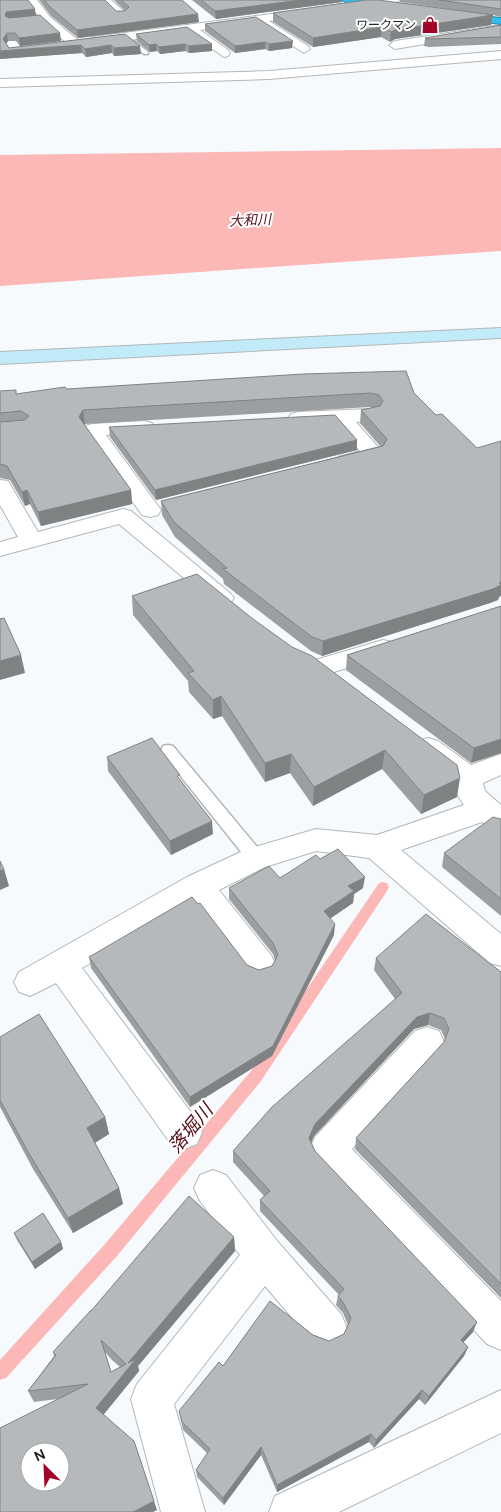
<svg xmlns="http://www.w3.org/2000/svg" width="501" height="1512" font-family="'DM Sans','Noto Sans JP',sans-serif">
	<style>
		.water { fill: #fbb8b7 }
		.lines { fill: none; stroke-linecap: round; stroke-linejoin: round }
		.stream { fill: #fbb8b7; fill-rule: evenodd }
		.lane-casing { stroke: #b3b7b9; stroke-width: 3 }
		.street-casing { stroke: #b3b7b9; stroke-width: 2 }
		.secondary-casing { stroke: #b3b7b9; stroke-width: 2 }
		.highway-casing { stroke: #2c87a8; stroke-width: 2 }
		.lane { fill: #fff; fill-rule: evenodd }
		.street { fill: #fff; fill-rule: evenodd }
		.secondary { fill: #c2ebfa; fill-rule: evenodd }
		.highway { fill: #33bdef; fill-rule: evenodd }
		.wall { fill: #9c9fa1; fill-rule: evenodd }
		.shaded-wall { fill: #7f8283 }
		.building { fill: #b5b9bb; stroke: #7f8283; fill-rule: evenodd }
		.labels { text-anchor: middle; stroke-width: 4; stroke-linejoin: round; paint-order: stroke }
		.far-poi-label { font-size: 12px; fill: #202223; stroke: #fff; text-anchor: end }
		.far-water-label { font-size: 14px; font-style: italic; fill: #571018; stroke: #fff }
		.near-water-label { font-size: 19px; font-style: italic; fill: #571018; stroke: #fff }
	</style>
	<rect width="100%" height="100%" fill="#f6fafc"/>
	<path class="water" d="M501,148V251L0,286V155Z"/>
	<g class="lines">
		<path class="stream" d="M383,882L387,883L389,887L387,891L261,1081L117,1256L6,1378L0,1380V1360L105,1244L251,1071L379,883Z"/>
		<g class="lane-casing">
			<path id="lane" d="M124,36H128L148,52V54H144L124,38Z
				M168,745L173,746L262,853L264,858L262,863L256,864L250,863L163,754L161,750L163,746Z"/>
		</g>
		<g class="street-casing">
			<path id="street" d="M26,0H37L50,17L79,41V47H71L42,21Z
				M100,0H111L128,15L126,17H118Z
				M370,0H400L395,3L350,9L345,6L350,3Z
				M310,9L314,10V14L269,21L308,46L310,49L304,53L256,23L200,30L228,50L230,53L228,56L224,57L188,32L93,45L87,41L93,37Z
				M501,25V31L395,49L389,45L395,41Z
				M501,51V59L269,79L0,87V79L269,71Z
				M370,409L377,411L380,415L377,419L356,422L384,454L381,458L345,467L338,465L335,461L338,457L360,451L335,422H291L288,418L291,414L298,412Z
				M145,421L152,423L155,427L152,431L106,435L161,510L158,515L150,517L142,515L82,430L85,426L92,424Z
				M0,480L8,481L38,532L123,509L131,511L230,593L234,598L230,603L222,606L214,603L119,524L0,556V542L18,537L0,505Z
				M383,640L392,642L396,648L392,654L321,676L312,673L308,667L312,661Z
				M428,738L438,741L471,765L501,754V775L483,783L485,791L501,805V833L491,830L482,822L401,850L501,934V966L490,963L369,858L316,851L265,867L219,890L271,955L276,965L271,975L260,979L249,975L194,903L82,968L197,1120L202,1132L197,1144L184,1149L171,1144L56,983L30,996L19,992L14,982L19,972L187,877L245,850L316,829L377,835L464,805L458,796L455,783L418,755L414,748L418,741Z
				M427,1027L439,1031L444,1042L439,1053L352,1149L501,1301V1350L487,1344L315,1161L310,1149L315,1137L415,1031Z
				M213,1170L226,1175L278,1242L341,1314L347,1328L341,1342L327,1348L313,1342L265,1286L174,1404L205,1512H161L131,1399L137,1384L240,1255L200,1201L194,1188L200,1175Z
				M501,1390V1433L339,1512H269L275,1496Z"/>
		</g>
		<g class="secondary-casing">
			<path id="secondary" d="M501,328V338L0,364V352Z"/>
		</g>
		<g class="highway-casing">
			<path id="highway" d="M342,0C355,0 389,0 398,7L393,10L347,3Z
				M455,13L501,18V24L451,18L449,16Z"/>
		</g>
		<use href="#lane" class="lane"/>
		<use href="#street" class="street"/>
		<use href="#secondary" class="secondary"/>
		<use href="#highway" class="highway"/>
	</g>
	<path class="wall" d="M0,0L36,15L61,41L20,46L16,41H8L6,44L9,48L125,34L141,54L114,56L112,53L86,57L82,53L0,59Z
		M39,0H105L116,11H125L114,0H182L199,22L78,38L51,16Z
		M192,0H342V2L216,19Z
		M400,0H501V17L493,15L491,25L395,39L390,42L381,37L313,47L273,22V13L490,15L400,2Z
		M205,24L292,48L269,51L265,49L235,53L205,31Z
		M501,25V44L429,47L424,46L425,38Z
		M136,34L212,44V51L189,53L185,51L160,54L157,51L150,52L137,41Z
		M67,389L414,393L499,597L498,600L490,603L322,656L311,651L224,584L223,579L175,537L162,515L161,501L380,446L360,423L361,410L372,408L370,407L85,424L84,425L131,490L132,504L41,526L30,504L25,506L10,480L0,478V391L17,394Z
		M109,427L357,440V450L156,500L110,437Z
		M197,574L457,797L421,814L382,769L313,806L290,773L265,782L222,716L213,719L189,692L188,681L133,615L132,596Z
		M347,655L501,753L471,763L346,670Z
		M107,757L213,834L171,855L108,771Z
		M501,819V916L442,867L444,853Z
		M320,859L363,888L354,894L353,903L330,918L334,935L272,1056L190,1107L91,968L89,957L247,965L259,970L272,966L275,960L273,954L229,899V888L280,878Z
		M376,958L501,972V1298L355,1149L356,1138L444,1042L445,1039L441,1030L428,1025L414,1029L314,1136L311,1142L315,1151L473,1332L463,1343L468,1347L464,1356L425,1405L419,1399L374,1448L369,1442L277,1492L261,1455L224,1505L197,1477L196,1470L208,1454L183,1430L179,1411L223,1366L313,1335L329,1341L344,1334L348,1325L343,1313L336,1305L338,1296L339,1295L260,1211V1200L264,1196L233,1162V1151L395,999L374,970Z
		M0,1037L105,1117L109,1134L95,1143L119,1188L123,1204L73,1233L33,1169L0,1107Z
		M14,1233L61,1242L63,1249L35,1269L17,1240Z
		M234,1237L235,1251L138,1366L139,1371L103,1415L157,1510L58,1399L34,1402L28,1391L54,1356L53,1352L91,1311ZM105,1352L112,1360L120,1367L111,1372Z"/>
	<path class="shaded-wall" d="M301,0H342V2L216,19L215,11Z
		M35,9L36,16L7,20L5,16L6,12Z
		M198,14L199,22L78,38L77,30Z
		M493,15L491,25L395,39L390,42L391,32L395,30Z
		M382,27L381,37L313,47V38Z
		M7,33L8,41L4,47L3,39Z
		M60,33L61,41L20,46L19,38Z
		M293,41L292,48L269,51V44Z
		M265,42V49L235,53V46Z
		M156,44L157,51L150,52L149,45Z
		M185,44V51L160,54L159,47Z
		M212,44V51L189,53V46Z
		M81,45L82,53L0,59V51Z
		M111,45L112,53L86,57L85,49Z
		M140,46L141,54L114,56V48Z
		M83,410L85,424L80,431L79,417Z
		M357,440V450L156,500L155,490Z
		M27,490L30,504L25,506L22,492Z
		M131,490L132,504L41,526L38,512Z
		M501,582V596L499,597L498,600L490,603L322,656L323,641Z
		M21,655L25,673L0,680V661Z
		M221,696L222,716L213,719V700Z
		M501,739V753L471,763L474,748Z
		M385,750L382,769L313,806L314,787Z
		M291,754L290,773L265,782V763Z
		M460,778L457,797L421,814L424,795Z
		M212,821L213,834L171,855L170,841Z
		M4,869L9,886L0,890V871Z
		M365,877L363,888L354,894L353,903L324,923V911L348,886Z
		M335,924L334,935L272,1056L190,1107V1097Z
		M430,1013L428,1025L414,1029L314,1136L308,1150L309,1138L315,1124L417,1017Z
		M105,1117L109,1134L91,1145L87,1128Z
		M119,1188L123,1204L73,1233L68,1218Z
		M234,1237L235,1251L138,1366L139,1371L100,1419L96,1408L128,1363Z
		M61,1242L63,1249L35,1269L32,1262Z
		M477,1322L473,1332L457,1349L461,1340Z
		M468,1347L464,1356L425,1405L429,1396Z
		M422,1390L419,1399L374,1448L376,1440Z
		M371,1434L369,1442L277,1492V1485Z
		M261,1447V1455L224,1505L223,1498Z
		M154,1501L157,1510L153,1512H133Z"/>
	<path class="building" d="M0,0H28L35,9L6,12L5,16L9,18L40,15L60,33L19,38L15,33H7L3,39L9,48L125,34L140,46L114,48L111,45L85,49L81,45L0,51Z
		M44,0H105L116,11H125L129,7L121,0H182L198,14L77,30L51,8Z
		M201,0H301L215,11Z
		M366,0H378L493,15L395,30L391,32L382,27L313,38L273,13Z
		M439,0H501V9Z
		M256,17L293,41L269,44L265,42L235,46L205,24Z
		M501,25V37L429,39L425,38Z
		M187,27L212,44L189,46L185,44L159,47L156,44L149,45L136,34Z
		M406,371L414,393L436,415L442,414L477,448L501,441V582L499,583L501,585L493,589L323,641L312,637L223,569L227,568L174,522L161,501L383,446L387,439L361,410L380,406L383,401L379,395L371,393L83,410L79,417L131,490L38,512L27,490L22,492L7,466L0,464V422L25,420L29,416L21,411L0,413V391L16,390V394L65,387L67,389L303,374Z
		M335,415L357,440L155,490L109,427Z
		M197,574L253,619L292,647L312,656L457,765L460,778L424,795L385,750L314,787L291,754L265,763L221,696L213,700L188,673L194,671L132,596Z
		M501,606V739L474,748L347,655Z
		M4,618L21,655L0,661V619Z
		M152,738L180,775L177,776L212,821L170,841L107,757Z
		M493,817L501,819V899L444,853Z
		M338,849L365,877L348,886L354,891L324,911L335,924L273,1046L190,1097L89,957L192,897L198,904L200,903L247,965L259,970L272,966L278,955L273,943L229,888L269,866L280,878L316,855L320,859Z
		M0,861L4,869L0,871Z
		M426,914L501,972V1284L356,1138L444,1042L449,1029L444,1018L430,1013L417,1017L315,1124L309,1138L315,1151L477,1322L461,1340L468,1347L429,1396L422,1390L376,1440L371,1434L277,1485L261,1447L223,1498L196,1470L210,1449L182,1422L179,1411L219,1362L223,1366L270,1301L313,1335L329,1341L344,1334L351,1318L344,1304L338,1296L344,1289L260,1200L270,1191L233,1151L272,1107L402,993L376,958Z
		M39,1014L105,1117L87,1128L119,1188L68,1218L28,1152L0,1100V1037Z
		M189,1196L234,1237L128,1363L136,1359L96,1408L134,1441L154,1501L133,1512H0V1428L88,1384L28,1391L56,1355L53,1352L91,1310V1311ZM101,1340L126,1364L111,1372ZM30,1452H60V1482H30Z
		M43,1213L61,1242L32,1262L14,1233Z"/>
	<defs>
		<g id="shop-bare" transform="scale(1.35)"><path d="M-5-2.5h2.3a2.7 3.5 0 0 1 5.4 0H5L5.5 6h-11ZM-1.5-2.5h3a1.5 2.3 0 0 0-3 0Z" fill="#a20428" stroke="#fff" stroke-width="2.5" paint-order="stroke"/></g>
	</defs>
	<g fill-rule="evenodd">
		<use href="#shop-bare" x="430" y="25"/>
	</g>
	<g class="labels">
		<g class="far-poi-label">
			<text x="416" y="29">ワークマン</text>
		</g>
		<g class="far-water-label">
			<text transform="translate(250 220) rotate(-3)" y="5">大和川</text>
		</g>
		<g class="near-water-label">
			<text transform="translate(190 1128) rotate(-50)" y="7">落堀川</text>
		</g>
	</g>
	<g transform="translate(45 1467) rotate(336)"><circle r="24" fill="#ffffff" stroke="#a6a7a7"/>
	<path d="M0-4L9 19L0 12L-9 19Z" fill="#a20428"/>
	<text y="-8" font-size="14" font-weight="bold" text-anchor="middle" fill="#202223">N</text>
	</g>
</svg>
